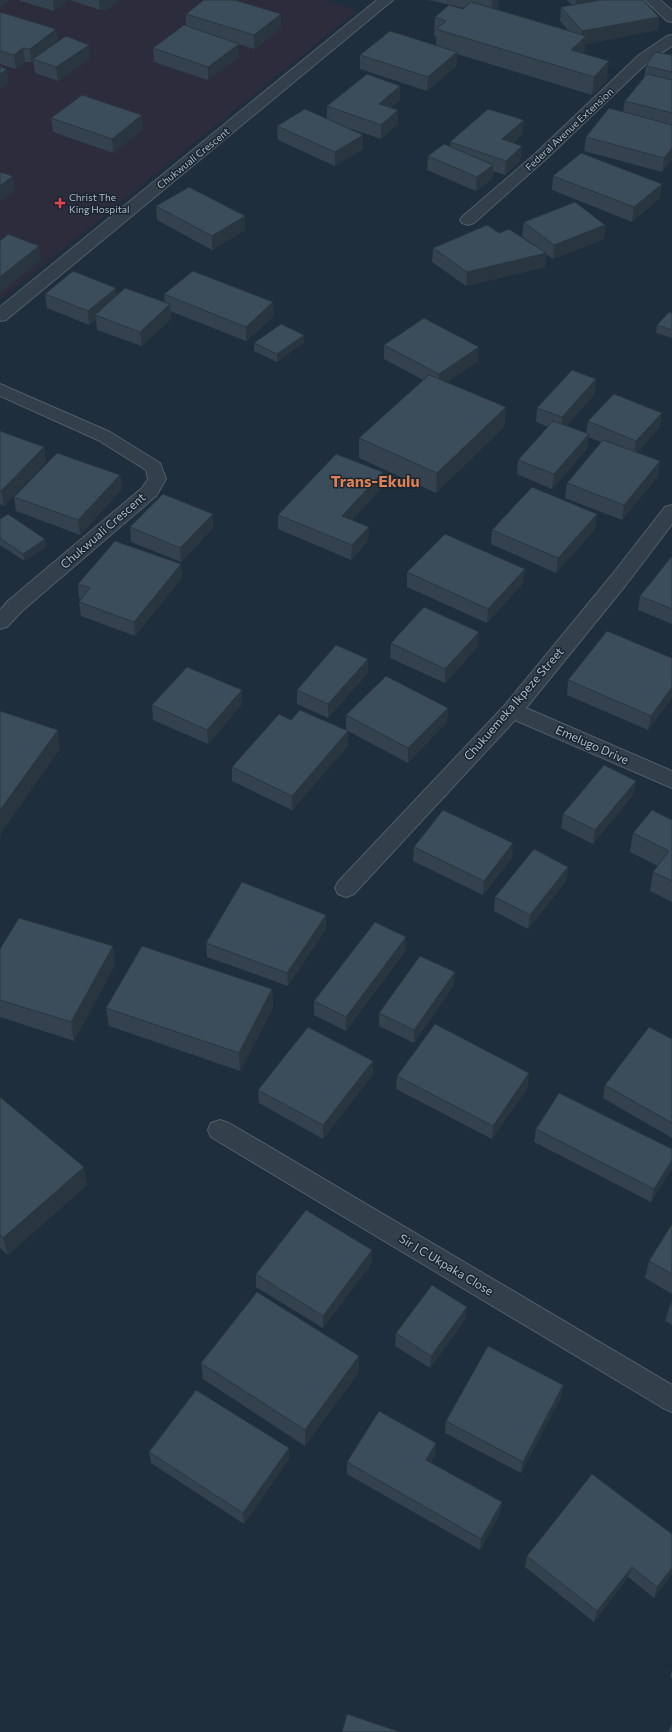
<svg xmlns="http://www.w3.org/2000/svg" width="672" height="1732" font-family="Commissioner,sans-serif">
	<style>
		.medical { fill: #2c2c3c }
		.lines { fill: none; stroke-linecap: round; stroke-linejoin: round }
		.minor-casing { stroke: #515e69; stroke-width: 2 }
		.minor { fill: #33404c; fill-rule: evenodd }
		.wall { fill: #33424e }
		.shaded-wall { fill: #293640 }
		.building { fill: #3b4d5b; stroke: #293640 }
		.health-dot { fill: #e0444e; stroke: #192530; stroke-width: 1.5 }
		.labels { text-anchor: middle; stroke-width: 3; stroke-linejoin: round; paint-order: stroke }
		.far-street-label { font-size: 10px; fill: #aebbc8; stroke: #192530 }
		.far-poi-label { font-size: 10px; fill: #aebbc8; stroke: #192530; text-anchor: start }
		.street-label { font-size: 12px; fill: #aebbc8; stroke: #192530 }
		.district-label { font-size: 16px; font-weight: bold; fill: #de8053; stroke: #192530 }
	</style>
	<rect width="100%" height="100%" fill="#1f2e3c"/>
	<path class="medical" d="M0,0H326L352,9L354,13L0,300Z"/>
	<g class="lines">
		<g class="minor-casing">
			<path id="minor" d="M377,0H393L6,320L0,321V307Z
				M645,0H660L672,10V22L667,21Z
				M672,35V46L649,61L546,159L474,223L468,225L462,223L460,220L462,217L536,153L639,55L667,36Z
				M0,384L110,432L160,463L166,479L156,496L22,611L7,627L0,629V610L8,601L142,488L148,479L146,470L98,440L0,396Z
				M672,505V524L625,586L526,708L672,771V788L515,720L354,894L346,897L338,894L335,888L338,882L505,705L611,576L665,507Z
				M220,1120L229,1123L672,1385V1412L663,1408L211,1137L208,1130L211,1123Z"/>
		</g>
		<use href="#minor" class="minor"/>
	</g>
	<path class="wall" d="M20,0H68L54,11L20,1Z
		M70,0H119L108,9L100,10Z
		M428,0H499V6L496,9L568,30L560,21L561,7L572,5L567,0H643L658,30L585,44L584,54L607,80L592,95L457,54L456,66L427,91L360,69V55L436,45V36H434L435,17L463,9L464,8Z
		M0,12L56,29L57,42L90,58L58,81L35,73L33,61L31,62H25L16,69L0,64Z
		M186,14L281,28L254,49L239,44V57L208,80L154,62L153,48L186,26Z
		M672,55V159L662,172L584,151L586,137L623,112L625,101L644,77L646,66Z
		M400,100L390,108L398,124L381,139L340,125L363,149L335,166L278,140L277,126L327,119V106Z
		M142,115L143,129L113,153L53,132L51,118Z
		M524,120L522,134L513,143L521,160L505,175L493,171L492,179L476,191L427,170L428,156L450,147V142Z
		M553,176L660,198L632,222L552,190Z
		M156,206L245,230L212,250L157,220Z
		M524,222L605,225L604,239L553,259L546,254L545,267L466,286L432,262L433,248L499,233L535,246L522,236Z
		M116,288V296L165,303L164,294L274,316L246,341L170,311L171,319L142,346L97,330L96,320L89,325L47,308L45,294Z
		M672,313V338L656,333L657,325Z
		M304,342L277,362L254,351V343Z
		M384,345L478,361L447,382L506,407L504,427L436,493L359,458V438L423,380L384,359Z
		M595,394L566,426L586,434L588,421L660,427L637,452L660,461L658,476L622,520L565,498L567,483L601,442L588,437L587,449L552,489L517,474L518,460L548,427L536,422L537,408Z
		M0,431L44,447L46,462L4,506L0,504Z
		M120,475L122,489L80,535L16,511L14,497Z
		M382,487L352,520L368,541L351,560L278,529V515Z
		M597,514L595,529L556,573L491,544L492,530Z
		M0,519L45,539L46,547L24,561L0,545Z
		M130,527L213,528L181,562L131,542Z
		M672,556V624L638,610L640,596Z
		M181,564L182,578L135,636L81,616L79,602L81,599L79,598L78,584Z
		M525,569L523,583L487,623L407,587V572Z
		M391,643L478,646L445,683L390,658Z
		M672,658V698L648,730L567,695L568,680Z
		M368,659V673L328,718L297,704V690Z
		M242,704L208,744L153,720L152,705Z
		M448,708L447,722L408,763L346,730V715Z
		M291,720L348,731V746L292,810L232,781V767Z
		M636,781L633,795L593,844L561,828L563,814Z
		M672,820V902L650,891L653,872L658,866L630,852L633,833Z
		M414,847L512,858L483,895L413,861Z
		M568,867L566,881L528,929L494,911L495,897Z
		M326,915V929L288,986L207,957L206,943Z
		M113,946L115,965L74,1041L0,1017V949Z
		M406,950L346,1031L314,1015V1001Z
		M454,985L414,1043L379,1026V1013Z
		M272,989L273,1008L240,1071L109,1026L106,1008Z
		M672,1039V1138L603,1098L605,1085Z
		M373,1061V1074L323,1139L259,1103L258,1090Z
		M397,1076L528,1087L492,1139L396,1089Z
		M0,1097L87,1185L8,1255L0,1248Z
		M536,1129L672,1149V1168L651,1202L534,1142Z
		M672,1224V1294L645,1278L649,1261Z
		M372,1263L323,1328L256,1287V1274Z
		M672,1301V1325L665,1321L670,1305Z
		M465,1320L430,1368L395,1346L396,1333Z
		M359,1356V1372L305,1446L203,1379L201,1363Z
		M563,1385L561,1397L521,1473L445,1433L446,1421Z
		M436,1443L435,1455L431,1462L500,1513L480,1550L347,1474V1462Z
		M289,1448V1459L244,1524L151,1463L149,1452Z
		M592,1474L672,1574L654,1598L628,1577L594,1622L525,1567L527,1556Z
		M672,1670V1678L670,1677Z"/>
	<path class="shaded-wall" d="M0,0H10L0,8Z
		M53,0H68L54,11Z
		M99,0H119L108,9L100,10Z
		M491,0H499V6L492,14V1Z
		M576,0H638L575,10Z
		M281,14V28L254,49V35Z
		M659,17L658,30L585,44L584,54L571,50L581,41L582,31Z
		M56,29L57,43L33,59V61L31,62L30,49Z
		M239,44V57L208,80V67Z
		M89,45L90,58L58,81L56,67Z
		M23,48L25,62L16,69L14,55Z
		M457,52L456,66L427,91L428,77Z
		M609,61L607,80L592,95L594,77Z
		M7,69L9,83L0,89V74Z
		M400,86V100L378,118L379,104Z
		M398,110V124L381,139V125Z
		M142,115L143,129L113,153L112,139Z
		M524,120L522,134L501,154L502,139Z
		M363,135V149L335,166V152Z
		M522,146L521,160L505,175L506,161Z
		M672,148V159L662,172L664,158Z
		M493,165L492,179L476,191L477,177Z
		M13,176L15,190L0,202V186Z
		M662,184L660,198L632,222L634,207Z
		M245,216V230L212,250V236Z
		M605,225L604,239L553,259L554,245Z
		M39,246L41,260L0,293V277Z
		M546,253L545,267L466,286L467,272Z
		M116,288L117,302L95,315L96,320L89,325L88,311Z
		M273,302L274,316L246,341V327Z
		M170,304L171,319L142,346L140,332Z
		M304,335V342L277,362V354Z
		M479,347L478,361L439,388V374Z
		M596,379L595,394L561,432L562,417Z
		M506,407L504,427L436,493L437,473Z
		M662,413L660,427L634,456L636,441Z
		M589,434L587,449L552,489L554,474Z
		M44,447L46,462L4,506L1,491Z
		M660,461L658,476L622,520L624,505Z
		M383,472L382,487L342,531V516Z
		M120,475L122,489L80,535L78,520Z
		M213,514V528L181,562L180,548Z
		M597,514L595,529L556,573L558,558Z
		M369,527L368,541L351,560L352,545Z
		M45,539L46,547L24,561L23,554Z
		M181,564L182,578L135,636L134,622Z
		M525,569L523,583L487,623L488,609Z
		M479,632L478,646L445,683V669Z
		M368,659V673L328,718V704Z
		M672,687V698L648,730L651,716Z
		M242,690V704L208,744L207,730Z
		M448,708L447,722L408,763V748Z
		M58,730L60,749L0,835V810Z
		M348,731V746L292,810V796Z
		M636,781L633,795L593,844L595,830Z
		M513,843L512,858L483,895L484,881Z
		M568,867L566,881L528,929L530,915Z
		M326,915V929L288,986L287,973Z
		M406,937V950L346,1031V1017Z
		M113,946L115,965L74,1041L71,1022Z
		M455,972L454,985L414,1043V1030Z
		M272,989L273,1008L240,1071L239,1053Z
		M373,1061V1074L323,1139V1125Z
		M529,1073L528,1087L492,1139L493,1126Z
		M672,1160V1168L651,1202L654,1189Z
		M84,1167L87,1185L8,1255L3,1238Z
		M372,1250V1263L323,1328V1316Z
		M467,1307L465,1320L430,1368L431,1356Z
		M359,1356V1372L305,1446V1430Z
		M563,1385L561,1397L521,1473L523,1462Z
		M436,1443L435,1455L426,1471V1460Z
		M289,1448V1459L244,1524L243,1513Z
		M502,1502L500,1513L480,1550L481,1539Z
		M632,1567L628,1577L594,1622L597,1611Z
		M672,1568V1574L654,1598L657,1587Z"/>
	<path class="building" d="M204,0H235L281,14L254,35L186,14Z
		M601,0H643L659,17L582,31L561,7Z
		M471,2L586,36L571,50L609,61L594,77L436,29L446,21L435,17L449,5L463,9Z
		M0,12L56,29L30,49L23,48L14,55L0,51Z
		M184,25L239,44L208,67L153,48Z
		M390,31L457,52L428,77L360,55Z
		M66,36L89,45L56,67L33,59Z
		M655,52L672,55V72L646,66Z
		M0,67L7,69L0,74Z
		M367,74L400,86L379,104L398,110L381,125L327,106Z
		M647,74L672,80V113L625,101Z
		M82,95L142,115L112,139L51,118Z
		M609,108L672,125V148L664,158L586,137Z
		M305,109L363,135L335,152L277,126Z
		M488,109L524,120L502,139L522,146L506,161L450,142Z
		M444,144L493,165L477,177L428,156Z
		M581,153L662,184L634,207L553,176Z
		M0,172L13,176L0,186Z
		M189,187L245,216L212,236L156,206Z
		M575,202L605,225L554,245L524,222Z
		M487,225L499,233L509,229L546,253L467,272L433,248Z
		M8,234L39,246L0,277V241Z
		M73,271L116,288L88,311L45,294Z
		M193,271L273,302L246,327L164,294Z
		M125,288L170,304L140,332L95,315Z
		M669,312L672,313V330L657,325Z
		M424,318L479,347L439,374L384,345Z
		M281,324L304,335L277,354L254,343Z
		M572,370L596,379L562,417L537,408Z
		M429,375L506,407L437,473L359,438Z
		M614,394L662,413L636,441L588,421Z
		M553,421L589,434L554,474L518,460Z
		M0,431L44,447L1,491H0Z
		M603,440L660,461L624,505L567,483Z
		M57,453L120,475L78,520L14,497Z
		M336,454L383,472L342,516L369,527L352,545L278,515Z
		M532,487L597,514L558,558L492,530Z
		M163,494L213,514L180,548L130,527Z
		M8,514L45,539L23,554L0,538V519Z
		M445,534L525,569L488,609L407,572Z
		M115,541L181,564L134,622L79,602L90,588L78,584Z
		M672,556V609L640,596Z
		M424,607L479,632L445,669L391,643Z
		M607,631L672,658V687L651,716L568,680Z
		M336,645L368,659L328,704L297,690Z
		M187,667L242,690L207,730L152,705Z
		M386,676L448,708L408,748L346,715Z
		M300,710L348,731L292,796L232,767L279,714L291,720Z
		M0,711L58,730L0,810Z
		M604,765L636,781L595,830L563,814Z
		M443,810L513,843L484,881L414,847Z
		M652,810L672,820V881L653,872L669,851L633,833Z
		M534,849L568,867L530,915L495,897Z
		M242,882L326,915L287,973L206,943Z
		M19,918L113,946L71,1022L0,1000V949Z
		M375,922L406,937L346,1017L314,1001Z
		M142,946L272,989L239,1053L106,1008Z
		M420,956L455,972L414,1030L379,1013Z
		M435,1024L529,1073L493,1126L397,1076Z
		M308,1027L373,1061L323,1125L258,1090Z
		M649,1027L672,1039V1123L605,1085Z
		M559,1093L672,1149V1160L654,1189L536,1129Z
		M0,1097L84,1167L3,1238L0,1235Z
		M306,1210L372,1250L323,1316L256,1274Z
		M672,1224V1274L649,1261Z
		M432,1285L467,1307L431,1356L396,1333Z
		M257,1292L359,1356L305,1430L201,1363Z
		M672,1301V1306L670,1305Z
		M488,1346L563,1385L523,1462L446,1421Z
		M196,1390L289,1448L243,1513L149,1452Z
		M379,1411L436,1443L426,1460L502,1502L481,1539L347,1462Z
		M592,1474L672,1534V1568L657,1587L632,1567L597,1611L527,1556Z
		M347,1714L400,1732H342Z
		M672,1724V1732H668Z"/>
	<path class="health-dot" d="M58 197h4v4h4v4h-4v4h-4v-4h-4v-4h4z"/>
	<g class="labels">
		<g class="far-street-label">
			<text transform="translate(569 129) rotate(-43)" y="4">Federal Avenue Extension</text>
			<text transform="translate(193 158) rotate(-39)" y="4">Chukwuali Crescent</text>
		</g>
		<g class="far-poi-label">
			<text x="69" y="201">Christ The<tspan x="69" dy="12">King Hospital</tspan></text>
		</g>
		<g class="street-label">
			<text transform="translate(103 531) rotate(-41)" y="4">Chukwuali Crescent</text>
			<text transform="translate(514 704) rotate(-49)" y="4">Chukuemeka Ikpeze Street</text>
			<text transform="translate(592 745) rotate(24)" y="4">Emelugo Drive</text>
			<text transform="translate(446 1265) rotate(31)" y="4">Sir J C Ukpaka Close</text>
		</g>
		<g class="district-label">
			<text x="375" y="487">Trans-Ekulu</text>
		</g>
	</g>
</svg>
